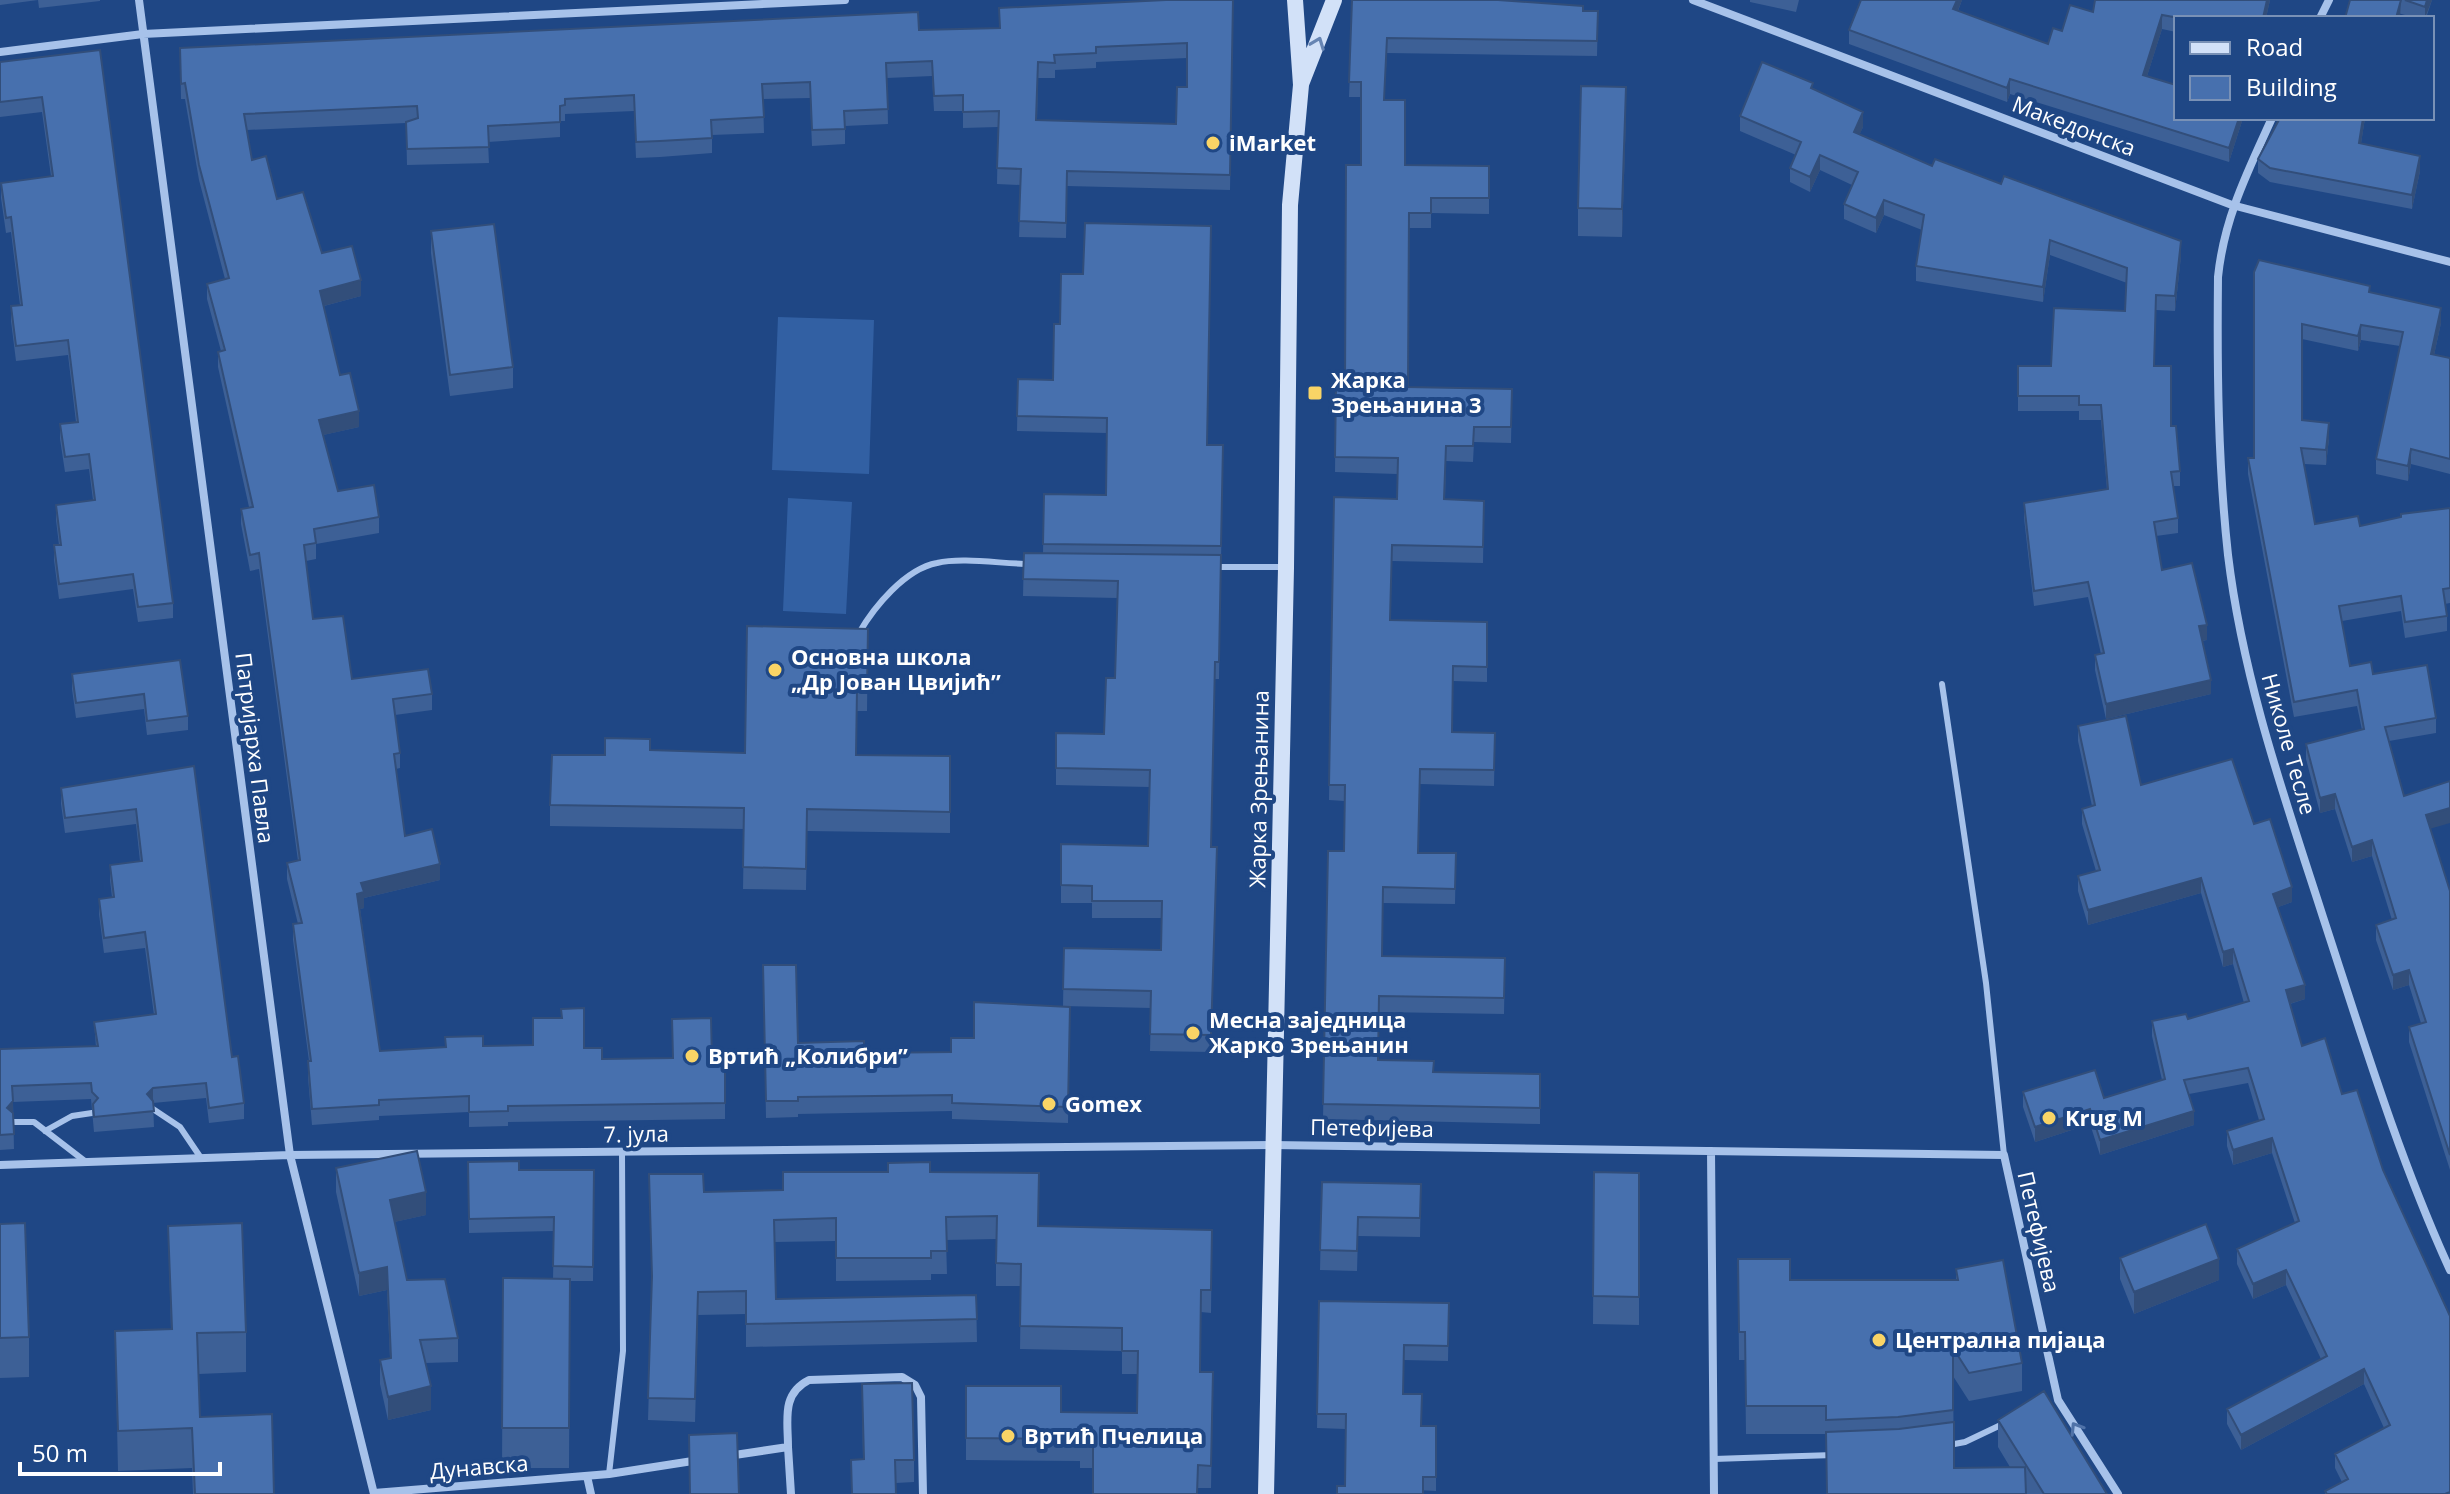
<svg xmlns="http://www.w3.org/2000/svg" width="2450" height="1494" font-family="'Open Sans',sans-serif">
	<style>
		.grass { fill: #3260a3 }
		.lines { fill: none; stroke-linecap: round; stroke-linejoin: round }
		.service { stroke: #a7c2ea; stroke-width: 6 }
		.minor { stroke: #a7c2ea; stroke-width: 8 }
		.secondary { stroke: #d2e1f8; stroke-width: 16 }
		.wall { fill: #3d6096; fill-rule: evenodd }
		.shaded-wall { fill: #324e7a }
		.building { fill: #4770ae; stroke: #324e7a; stroke-width: 2; fill-rule: evenodd }
		.oneway { stroke: #6785b3 }
		.oneway2 { stroke: #4f72a8 }
		.poi-dot { fill: #f9d466; stroke: #1f4785; stroke-width: 3 }
		.labels { text-anchor: middle; stroke-width: 8; stroke-linejoin: round; paint-order: stroke }
		.street-label { font-size: 22px; fill: #fff; stroke: #1f4785 }
		.poi-label { font-size: 22px; font-weight: bold; fill: #fff; stroke: #1f4785; text-anchor: start }
	</style>
	<rect width="100%" height="100%" fill="#1f4785"/>
	<path class="grass" d="M778,317L874,320L869,474L772,470Z
		M788,498L852,502L846,614L783,611Z"/>
	<g class="lines">
		<path class="service" d="M1214,567H1283
			M859,633C874,607 905,569 937,563C962,557 1003,564 1031,564
			M1942,684L1986,983L2004,1155
			M153,1109L180,1127L201,1158
			M13,1122H34L86,1162
			M45,1131L72,1116L92,1113
			M1949,1445L1965,1442L2005,1423
			M1714,1459L1834,1455
			M609,1474L623,1351L622,1153"/>
		<path class="minor" d="M139,0L290,1155L374,1494
			M1693,0L2232,205L2450,262
			M2320,18L2329,0
			M0,52L143,34L845,0
			M2272,118C2248,171 2224,218 2218,277C2217,370 2218,463 2228,555C2243,680 2285,799 2323,917C2362,1036 2398,1156 2450,1270
			M1711,1151L1714,1494
			M0,1165L290,1155L1272,1145L2004,1155L2058,1400L2118,1494
			M788,1447L791,1494
			M728,1456L788,1447C788,1420 781,1394 809,1380L902,1377L915,1385L921,1397L923,1494
			M587,1476L591,1494
			M374,1493L609,1474L699,1460"/>
		<path class="secondary" d="M1301,84L1334,0
			M1266,1494L1286,568L1290,205L1301,85L1295,0"/>
	</g>
	<path class="wall" d="M0,0H100V1L39,8L38,0L0,5Z
		M1233,0L1230,190L1067,186L1066,238L1019,237L1021,185L997,184L998,127L963,128V111H934L932,76L887,78L888,124L845,126V144L812,146L810,98L763,99L764,133L712,135V153L660,157L636,158L634,111L565,114V121H560V137L488,142L489,163L407,165L406,123L247,130L252,160L277,199L322,253L361,296L324,306L340,375L359,427L323,435L338,491L379,517V533L316,544V559L306,561L313,619L352,679L432,694V710L395,715L400,753V768L396,769L405,836L440,880L364,898V908L360,909L380,1051L483,1046L584,1048L602,1059L725,1063V1119L508,1122V1126L469,1127V1112L379,1116V1120L312,1125L308,1077V1061H309L293,940V924H298L287,879V863L298,861L259,569L250,571L241,524V509L249,507L218,367V352L221,351L207,299V284L225,279L199,180L185,99H181L180,48L999,28V8ZM1187,58V87L1176,124L1037,120L1038,78H1055V70L1096,68V62Z
		M1353,0L1598,11L1597,56L1387,53L1384,100L1405,165L1489,166V214L1431,213V228H1409L1408,387L1512,389L1511,443L1474,442L1473,462L1446,461L1445,499L1484,501L1483,563L1392,561L1390,620L1487,622V682L1453,681V732L1495,733L1494,786L1420,784L1418,853H1456L1455,904L1383,903V956L1505,958L1504,1014L1379,1012L1378,1060L1434,1072L1540,1074V1124L1323,1119L1328,851H1344V801L1329,800L1334,497L1397,499V474L1335,472L1336,386H1345L1361,165V97H1349Z
		M1750,0H1799L1796,12L1750,2Z
		M1962,0L1958,11L2048,44L2062,31L2093,12L2270,0L2266,18H2176V32L2162,29L2147,76L2176,118H2243L2229,162L2010,94L2007,102L1849,44V30Z
		M2350,0H2432L2426,18H2416Z
		M100,50L173,603V618L138,622L133,589L59,599L54,560V545H59L56,520V505L93,500L89,469L65,472L60,439V424L76,422L68,355L16,361L11,321V306L20,305L11,232L6,233L1,198V183L51,176L42,112L0,117V62Z
		M1813,89L1863,127L1859,135L1932,166L2181,256L2175,311L2156,310L2154,366L2171,426L2180,471V486H2173L2178,518V533L2156,536L2162,570L2207,640L2202,641L2211,694L2106,719L2095,670V655L2101,654L2088,597L2034,606L2024,518V503L2107,490L2101,420H2079V411H2018V366H2051L2125,311L2127,283L2050,255L2043,302L1916,281V266L1922,230L1884,215L1876,233L1844,219V204L1852,185L1820,170L1810,192L1790,182V168L1796,155L1740,131V116Z
		M1626,115L1622,237L1578,236V208Z
		M2280,118H2365L2361,143L2420,171L2412,209L2270,182L2258,173V159Z
		M431,231L513,367V388L450,396L431,253Z
		M2254,272L2370,293L2441,323L2434,355L2450,358V474L2411,464L2408,481L2376,474V459L2400,346L2361,340L2358,351L2302,339V420L2329,438L2326,465L2304,464L2315,524L2360,526L2450,508V603L2445,604L2447,616V631L2405,638L2401,611L2342,621L2350,666L2373,674L2436,718V733L2389,741L2404,796L2430,829L2450,891V1170L2409,1042V1027L2421,1023L2409,985L2393,990L2376,940V925L2392,920L2372,856L2352,862L2335,809L2320,813L2306,759V744L2362,730L2357,706L2294,717L2248,474V458H2254Z
		M1018,379L1207,445H1223L1219,679H1215L1211,847V1052L1150,1051L1151,1008L1063,1006L1064,948L1161,950L1162,918H1092V903H1061V885L1148,846L1149,787L1056,785V733L1104,734L1115,678L1117,598L1023,596L1024,553H1043L1044,494L1106,495L1107,433L1017,431Z
		M868,629L867,711H857L856,755L950,756V833L807,831L806,890L743,889L744,829L550,826V805L605,755L650,751L745,753Z
		M180,660L188,716V730L147,735L144,709L76,718L72,689V674Z
		M2078,726L2141,785L2254,824L2292,902L2278,907L2305,999L2290,1004L2302,1046L2450,1494H2325V1491L2342,1482L2335,1468V1454L2384,1428L2364,1384L2241,1450L2227,1424V1409L2321,1359L2286,1285L2253,1299L2237,1264V1249L2295,1223L2272,1153L2233,1165L2227,1146V1131L2259,1120L2248,1083L2189,1094L2194,1125L2100,1155L2090,1124L2035,1142L2023,1107V1092L2104,1098L2162,1080L2152,1036V1021L2188,1019L2244,1003L2233,964L2223,967L2201,893L2088,925L2078,891V876L2096,871L2082,824V809L2092,806L2078,741Z
		M194,766L232,1057L244,1103V1119L209,1123L206,1098L153,1103L154,1127L94,1132L91,1099L13,1102L14,1149L0,1150V1049L96,1047L94,1022L154,1015L145,948L104,953L99,914V899L112,897L110,880V865L140,861L136,824L65,833L61,804V788Z
		M763,965L798,1043L864,1053L951,1052L974,1038L1070,1007L1068,1123L952,1119V1111L798,1114V1117L766,1118Z
		M468,1162L519,1170H594L593,1281H570L569,1468H502L503,1278L553,1279L554,1231L469,1233Z
		M336,1168L426,1215L394,1222L407,1280L458,1338V1362L425,1363L431,1410L388,1420L380,1384V1360L390,1358L387,1290L359,1296L336,1192Z
		M930,1172L1038,1226L1212,1230L1211,1313L1201,1312L1200,1372H1213L1211,1488H1198L1093,1468H1080V1461L966,1460V1386L1061,1412L1137,1413L1138,1374H1122V1351L1020,1349L1021,1286H996V1239L946,1240L947,1274H931V1280L836,1281V1241L775,1242L776,1299L976,1295L977,1342L746,1347V1314L698,1315L695,1422L648,1420L652,1287L704,1192L783,1190Z
		M1594,1172L1639,1173V1325L1593,1324Z
		M1322,1182L1421,1184L1420,1237L1358,1236L1357,1271L1320,1270Z
		M0,1224L29,1337V1377L0,1378Z
		M168,1226L246,1332V1372L199,1374L200,1417L274,1494H193L192,1468L118,1471L115,1331L171,1330Z
		M2120,1258L2219,1280L2134,1314L2120,1279Z
		M1738,1259L1790,1280H1956V1269L2022,1363V1391L1969,1401L1953,1376L1954,1468L2010,1467L1998,1447V1420L2107,1494H2027L2026,1492L1826,1434H1746L1745,1360H1739Z
		M1319,1301L1449,1303L1448,1361L1404,1360L1403,1394L1421,1426H1436V1491L1345,1486V1429L1317,1428Z
		M862,1406L914,1460V1482L896,1483V1494H851V1460L863,1459Z"/>
	<path class="shaded-wall" d="M1957,0H1962L1953,23V9Z
		M2267,0H2270L2266,18H2263Z
		M2401,0L2400,18H2396Z
		M2427,0H2432L2425,18V7Z
		M2162,15V29L2143,89V75Z
		M2010,79V94L2007,102V88Z
		M1626,87V115L1622,237V209Z
		M1863,112V127L1854,147V132Z
		M2239,118H2243L2229,162V148Z
		M2363,118H2365L2359,157V143Z
		M1820,155V170L1810,192V177Z
		M2420,156V171L2412,209V195Z
		M1884,200V215L1876,233V218Z
		M2050,240V255L2043,302V287Z
		M2181,241V256L2175,311V296Z
		M361,280V296L320,307V291Z
		M2441,308V323L2431,369V354Z
		M2361,325V340L2358,351V336Z
		M359,411V427L319,436V420Z
		M2329,423V438L2326,465V450Z
		M2411,449V464L2408,481V466Z
		M2207,625V640L2199,641V626Z
		M2211,680V694L2106,719V704Z
		M2335,794V809L2320,813V798Z
		M2450,808V823L2426,830V815Z
		M2372,840V856L2352,862V847Z
		M440,864V880L364,898V908L357,910V894L361,883Z
		M2201,878V893L2088,925V910Z
		M2292,887V902L2273,909V894Z
		M2233,949V964L2223,967V952Z
		M2409,970V985L2393,990V975Z
		M2305,985V999L2286,1005V990Z
		M153,1088V1103L147,1094Z
		M13,1101V1116L7,1108Z
		M2090,1109V1124L2035,1142V1127Z
		M2194,1111V1125L2100,1155V1140Z
		M2272,1138V1153L2233,1165V1150Z
		M426,1192V1215L390,1223V1200Z
		M2219,1259V1280L2134,1314V1292Z
		M387,1267V1290L359,1296V1273Z
		M2286,1270V1285L2253,1299V1284Z
		M2364,1369V1384L2241,1450V1435Z
		M431,1386V1410L388,1420V1397Z"/>
	<path class="building" d="M1166,0H1233L1230,175L1067,171L1066,223L1019,221L1021,169L997,168L999,111L963,112V95L934,96L932,61L886,63L888,109L844,111L845,129L812,130L810,82L762,84L764,117L711,120L712,138L660,141L636,142L634,95L565,99V105L560,106V122L488,126L489,147L407,149L406,122L418,118L417,106L244,114L252,160L266,156L277,199L303,192L322,253L352,246L361,280L320,291L340,375L350,373L359,411L319,420L338,491L374,485L379,517L314,529L316,543L304,545L313,619L343,616L352,679L428,669L432,694L393,699L400,753L394,754L405,836L432,829L440,864L361,883L364,892L357,894L380,1051L446,1047L445,1037L483,1036V1046L533,1045V1018H562L561,1009L584,1008V1048H602V1059L673,1058L672,1019L711,1018L712,1063H725V1103L508,1106V1111L469,1112V1096L379,1100V1105L312,1109L308,1061H311L293,924L302,923L287,863L300,860L259,553L250,555L241,509L253,507L218,352L225,350L207,284L229,278L199,165L185,83L181,84L180,48L918,12L919,30L1000,28L999,8ZM1187,43V87H1177L1176,124L1036,120L1038,62L1055,63L1054,55L1096,53V47Z
		M1352,0H1498L1583,6V11H1598L1597,41L1387,38L1384,100H1405V165L1489,166V198H1431V213H1409L1408,387L1512,389L1511,427H1474L1473,446H1446L1444,499L1484,501L1483,547L1392,545L1390,620L1487,622V667L1453,666L1452,732L1495,733L1494,770L1420,769L1418,853H1456L1455,889L1383,887L1382,956L1505,958L1504,998L1379,996L1378,1060L1434,1061L1433,1072L1540,1074V1108L1323,1104L1328,851H1344L1345,785H1329L1334,497L1397,499L1398,458L1335,457L1336,386H1345L1346,165H1361V82H1349Z
		M1861,0H1957L1953,9L2048,44L2053,28L2062,31L2070,5L2093,12L2095,0H2267L2263,18H2179L2162,15L2143,75L2176,85V118H2239L2229,148L2010,79L2007,88L1849,30Z
		M2350,0H2401L2396,18H2345Z
		M2405,0H2427L2425,7Z
		M100,50L173,603L138,607L133,574L59,584L54,545H61L56,505L95,500L89,454L65,457L60,424L78,422L68,340L16,346L11,306L22,305L11,217L6,218L1,183L53,176L42,97L0,102V62Z
		M1762,62L1813,83L1811,88L1863,112L1854,132L1932,166L1935,159L2001,184L2004,176L2181,241L2175,296L2156,295L2154,366H2171V426H2176L2180,471L2171,472L2178,518L2154,522L2162,570L2192,563L2207,625L2199,626L2211,680L2106,704L2095,655L2104,653L2088,582L2034,591L2024,503L2108,489L2101,405H2079V396H2018V366H2051L2054,308L2125,311L2127,268L2050,240L2043,287L1916,266L1924,215L1884,200L1876,218L1844,204L1858,172L1820,155L1810,177L1790,168L1801,142L1740,116Z
		M1581,86L1626,87L1622,209L1578,208Z
		M2280,118H2363L2359,143L2420,156L2412,195L2270,168L2258,159Z
		M1085,223L1211,226L1207,445H1223L1221,546L1043,544L1044,494L1106,495L1107,418L1017,416L1018,379L1053,380L1054,324H1060L1061,274H1083Z
		M494,224L513,367L450,375L431,231Z
		M2259,260L2370,286L2369,292L2441,308L2431,354L2450,358V459L2411,449L2408,466L2376,459L2403,332L2361,325L2358,336L2302,324V420L2329,423L2326,450L2301,448L2315,524L2358,516L2360,526L2401,517V514L2450,508V588L2443,589L2447,616L2405,622L2401,596L2339,606L2350,666L2371,662L2373,674L2427,665L2436,718L2385,727L2404,796L2450,781V808L2426,815L2450,891V1155L2409,1027L2426,1022L2409,970L2393,975L2376,925L2396,918L2372,840L2352,847L2335,794L2320,798L2306,744L2364,729L2357,690L2294,702L2248,458H2254V272Z
		M1024,553L1221,555L1219,662H1215L1211,847H1217L1211,1035L1150,1034L1151,991L1063,989L1064,948L1161,950L1162,901H1092V886L1061,885V844L1148,846L1150,770L1056,768V733L1104,734L1106,678H1115L1118,581L1023,579Z
		M747,626L868,629L867,690H857L856,755L950,756V812L807,809L806,869L743,867L744,808L550,805L552,755H605V738L650,739V750L745,753Z
		M180,660L188,716L147,721L144,694L76,703L72,674Z
		M2126,716L2141,785L2232,759L2254,824L2270,819L2292,887L2273,894L2305,985L2286,990L2302,1046L2325,1038L2342,1094L2357,1090L2383,1170L2450,1316V1492L2445,1494H2327L2325,1491L2348,1479L2335,1454L2390,1425L2364,1369L2241,1435L2227,1409L2327,1356L2286,1270L2253,1284L2237,1249L2299,1221L2272,1138L2233,1150L2227,1131L2264,1119L2248,1068L2184,1080L2194,1111L2100,1140L2090,1109L2035,1127L2023,1092L2095,1070L2104,1098L2165,1079L2152,1021L2186,1014L2188,1019L2249,1001L2233,949L2223,952L2201,878L2088,910L2078,876L2100,870L2082,809L2095,805L2078,726Z
		M194,766L232,1057L238,1056L244,1103L209,1108L206,1083L153,1088L147,1094L153,1101L154,1111L94,1117L93,1104L98,1098L92,1092L91,1083L12,1086L13,1101L7,1108L13,1113L14,1134L0,1135V1049L98,1046L94,1022L156,1014L145,932L104,938L99,899L114,897L110,865L142,861L136,809L65,818L61,788Z
		M763,965H796L798,1043L864,1041V1053L951,1052V1038H974V1002L1070,1007L1068,1107L952,1103V1095L798,1097V1101H766Z
		M417,1151L426,1192L390,1200L407,1280L445,1279L458,1338L420,1340L431,1386L388,1397L380,1360L391,1358L387,1267L359,1273L336,1168Z
		M519,1161V1170H594L593,1267L553,1266L554,1217L469,1219L468,1162Z
		M930,1162V1172L1039,1173L1038,1226L1212,1230L1211,1290H1201L1200,1372H1213L1211,1466L1198,1465L1197,1494H1093V1446L1080,1445L1081,1439L966,1438V1386H1061V1412L1137,1413L1138,1351H1122V1328L1020,1326L1021,1264L996,1263L997,1216L946,1217L947,1251H931V1258H836V1218L774,1220L776,1299L976,1295L977,1319L746,1324V1291L698,1292L695,1399L648,1398L652,1276L649,1174H703L704,1192L783,1190V1172H888V1163Z
		M1594,1172L1639,1173V1297L1593,1296Z
		M1322,1182L1421,1184L1420,1218L1358,1217L1357,1251L1320,1250Z
		M25,1223L29,1337L0,1338V1224Z
		M242,1223L246,1332L197,1333L200,1417L272,1414L274,1494H195L192,1428L118,1431L115,1331L172,1329L168,1226Z
		M2206,1224L2219,1259L2134,1292L2120,1258Z
		M1738,1259H1790V1280H1958L1956,1269L2003,1260L2022,1363L1969,1373L1953,1348V1410L1898,1417L1826,1420V1406H1746L1745,1332H1739Z
		M503,1278L570,1279L569,1428H502Z
		M1319,1301L1449,1303L1448,1346L1404,1345L1403,1394H1422L1421,1426H1436V1477H1423V1494H1337V1486H1345L1346,1414H1317Z
		M912,1383L914,1460H895L896,1494H852L851,1460L864,1459L862,1384Z
		M2044,1391L2107,1494H2044L1998,1420Z
		M1954,1422V1468L2025,1467L2026,1494H1827L1826,1432L1899,1429Z
		M737,1433L739,1494H690L689,1435Z"/>
	<defs><path id="oneway-chevron" d="M-2-3.5L2.5 0L-2 3.5" fill="none" stroke-width="1.6" stroke-linecap="round" stroke-linejoin="round" transform="scale(2)"/></defs>
	<use class="oneway" href="#oneway-chevron" transform="translate(1318 43) rotate(-69)"/>
	<use class="oneway2" href="#oneway-chevron" transform="translate(2076 1428) rotate(-122)"/>
	<g class="poi-dot">
		<circle cx="1213" cy="143" r="8"/>
		<rect x="1307" y="385" width="16" height="16" rx="4"/>
		<circle cx="775" cy="670" r="8"/>
		<circle cx="1193" cy="1033" r="8"/>
		<circle cx="692" cy="1056" r="8"/>
		<circle cx="1049" cy="1104" r="8"/>
		<circle cx="2049" cy="1118" r="8"/>
		<circle cx="1879" cy="1340" r="8"/>
		<circle cx="1008" cy="1436" r="8"/>
	</g>
	<g class="labels">
		<g class="street-label">
			<text transform="translate(2074 126) rotate(21)" y="8">Македонска</text>
			<text transform="translate(2289 744) rotate(74)" y="8">Николе Тесле</text>
			<text transform="translate(255 748) rotate(83)" y="8">Патријарха Павла</text>
			<text transform="translate(1259 789) rotate(-89)" y="8">Жарка Зрењанина</text>
			<text transform="translate(1372 1128) rotate(1)" y="8">Петефијева</text>
			<text transform="translate(636 1134) rotate(-1)" y="8">7. јула</text>
			<text transform="translate(2039 1232) rotate(77)" y="8">Петефијева</text>
			<text transform="translate(479 1467) rotate(-5)" y="8">Дунавска</text>
		</g>
		<g class="poi-label">
			<text x="1229" y="151">iMarket</text>
			<text x="1331" y="388">Жарка<tspan x="1331" dy="25">Зрењанина 3</tspan></text>
			<text x="791" y="665">Основна школа<tspan x="791" dy="25">„Др Јован Цвијић”</tspan></text>
			<text x="1209" y="1028">Месна заједница<tspan x="1209" dy="25">Жарко Зрењанин</tspan></text>
			<text x="708" y="1064">Вртић „Колибри”</text>
			<text x="1065" y="1112">Gomex</text>
			<text x="2065" y="1126">Krug M</text>
			<text x="1895" y="1348">Централна пијаца</text>
			<text x="1024" y="1444">Вртић Пчелица</text>
		</g>
	</g>
	<rect x="2174" y="16" width="260" height="104" fill="#1f4785" stroke="#7991b6" stroke-width="2"/>
	<rect x="2190" y="42" width="40" height="12" fill="#d2e1f8" stroke="#7991b6" stroke-width="2"/>
	<text x="2246" y="56" font-size="24" fill="#ffffff">Road</text>
	<rect x="2190" y="76" width="40" height="24" fill="#4770ae" stroke="#7991b6" stroke-width="2"/>
	<text x="2246" y="96" font-size="24" fill="#ffffff">Building</text>
	<path d="M20 1462v12h200v-12" fill="none" stroke="#ffffff" stroke-width="4"/>
	<text x="32" y="1462" font-size="24" fill="#ffffff" stroke="#1f4785" stroke-width="6" paint-order="stroke">50 m</text>
</svg>
